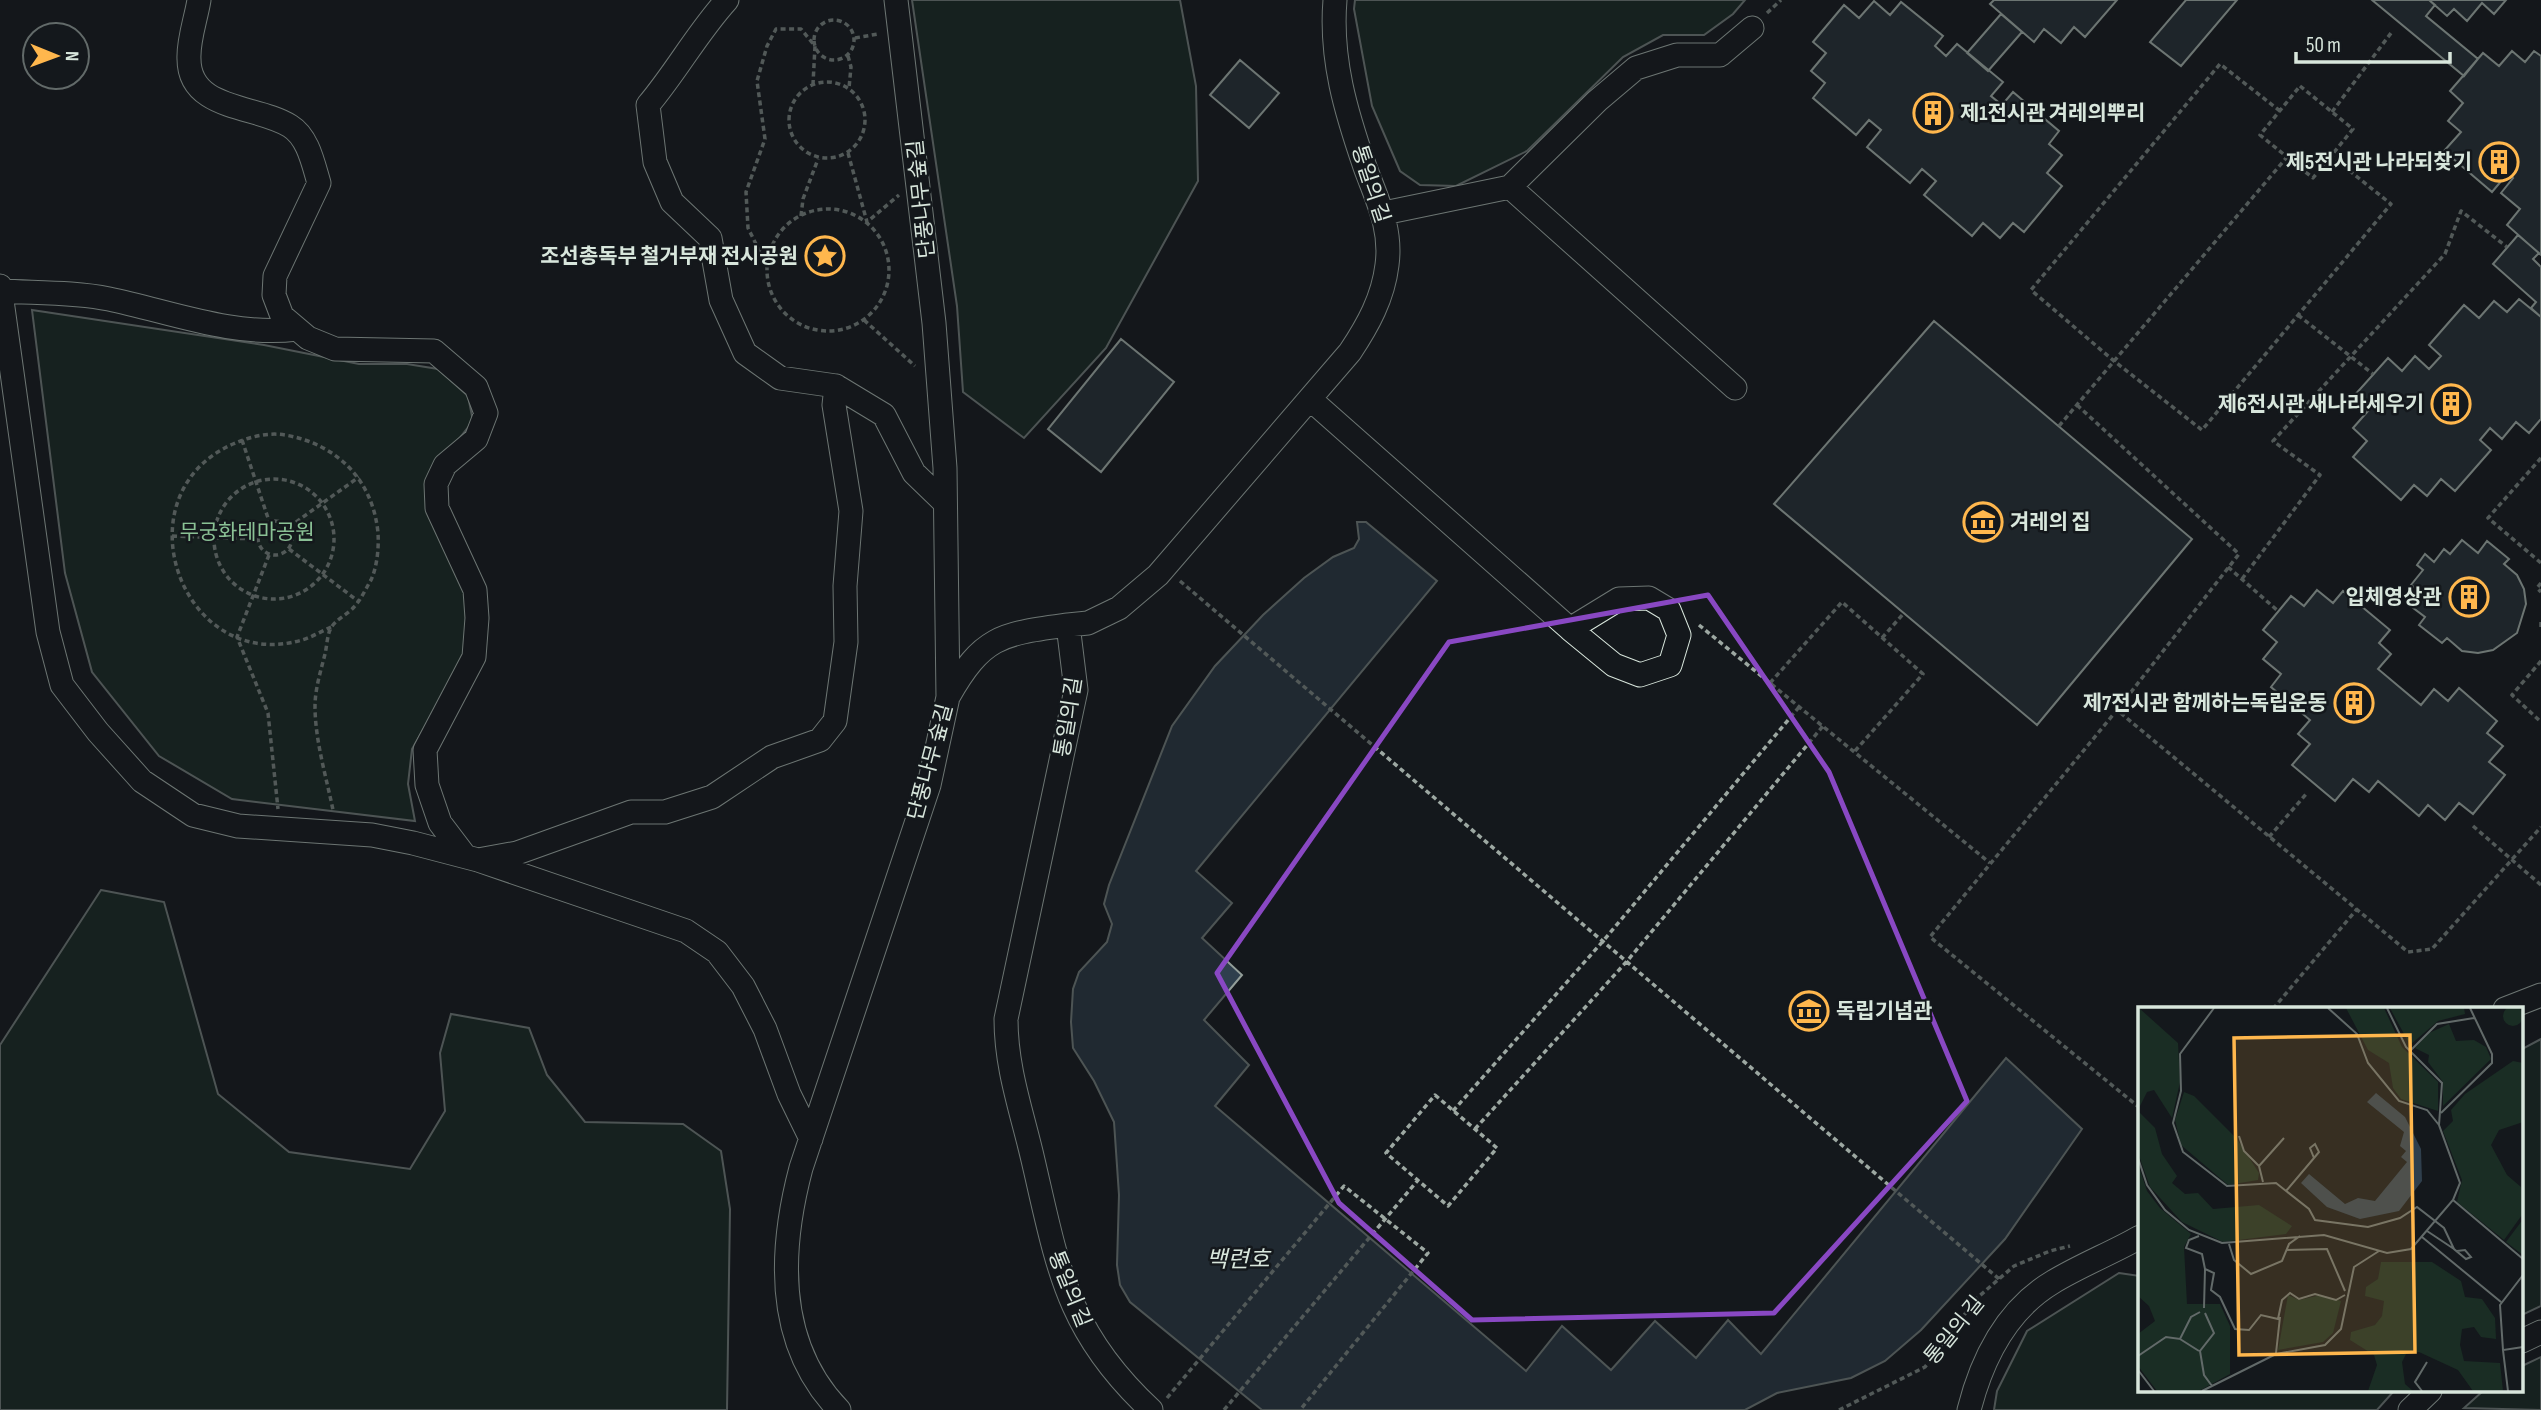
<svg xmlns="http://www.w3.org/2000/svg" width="2541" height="1410" font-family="'Sofia Sans Condensed','Noto Sans KR',sans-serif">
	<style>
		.green { fill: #1a2d24; stroke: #939e99; stroke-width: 2 }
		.water { fill: #2f3f4d; stroke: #939e99; stroke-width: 2 }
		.building { fill: #2c363c; stroke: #d8e6dc; stroke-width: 2 }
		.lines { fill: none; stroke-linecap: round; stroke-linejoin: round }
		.minor-casing { stroke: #d8e6dc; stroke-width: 25 }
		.path { stroke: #9da8a2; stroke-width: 3.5; stroke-dasharray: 5 3.5; stroke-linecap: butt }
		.minor { stroke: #14181c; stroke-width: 23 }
		.marked { fill: none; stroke: #8948c3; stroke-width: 5; stroke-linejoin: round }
		.labels { text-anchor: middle; stroke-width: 5; stroke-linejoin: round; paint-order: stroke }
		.poi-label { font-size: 21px; font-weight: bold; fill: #d8e6dc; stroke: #14181c; text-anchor: end }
		.street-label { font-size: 21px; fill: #d8e6dc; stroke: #14181c }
		.park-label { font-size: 21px; fill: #8ac095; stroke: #14181c }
		.water-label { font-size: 23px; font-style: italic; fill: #d8e6dc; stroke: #14181c }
		.inset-road { fill: none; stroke: #626a69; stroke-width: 2 }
		.view { fill: #ffb74d; fill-opacity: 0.15; stroke: #ffb74d; stroke-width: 3.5 }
		.inset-edge { fill: none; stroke: #d8e6dc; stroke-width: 3.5 }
	</style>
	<rect width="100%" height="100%" fill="#14181c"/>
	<path class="green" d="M912,0H1180L1196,86L1198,181L1106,348L1024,438L963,392L957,306Z
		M1355,0H1745L1733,14L1704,35H1663L1623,57L1527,151L1456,186L1420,185L1400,171L1372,106L1354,9Z
		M32,310L264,345L359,364H407L438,369L468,396L473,421L432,473L468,603L464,660L412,749L408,784L415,821L232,799L159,756L92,672L65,573Z
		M101,890L164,902L218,1094L289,1152L410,1169L445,1111L440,1053L451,1014L529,1028L547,1075L585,1122L683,1124L721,1151L730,1209L727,1410H0V1045Z
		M2541,1039V1306L2522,1315V1049Z
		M2119,1273L2140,1276V1391H2394L2377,1410H1994L1997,1391L2027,1331Z
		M2541,1357V1410L2464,1408L2483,1391H2522V1366Z"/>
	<path class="water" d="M1357,522H1366L1437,581L1196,871L1232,903L1202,938L1242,975L1204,1020L1249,1065L1215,1106L1526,1371L1562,1326L1611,1370L1655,1321L1696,1358L1728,1320L1761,1354L2006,1058L2082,1129L2005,1239L1921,1330L1885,1361L1851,1378L1777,1393L1745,1410H1262L1130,1302L1120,1285L1117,1265L1119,1195L1114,1122L1094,1081L1073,1048L1071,1022L1073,989L1079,972L1107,942L1112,924L1104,904L1109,885L1172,726L1215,666L1263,615L1304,578L1333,557L1354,548L1359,539Z"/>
	<path class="building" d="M1994,0H2117L2085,37L2074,27L2061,43L2044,29L2034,42L1990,4Z
		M2186,0H2237L2181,66L2150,42Z
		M2372,0H2429L2435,5L2426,16L2478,59L2464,76Z
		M2429,0H2506L2494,14L2482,3L2467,21L2454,9L2447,16Z
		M1874,1L1890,15L1901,2L1943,36L1935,46L1946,56L1957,44L2003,82L1991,96L2002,105L2013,92L2059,131L2049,144L2062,155L2047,173L2062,186L2024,232L2013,223L2000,238L1983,223L1972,236L1924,195L1936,181L1922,169L1910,183L1867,147L1881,130L1869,120L1856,135L1813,98L1825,83L1811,71L1826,53L1813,42L1844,5L1859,18Z
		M2001,14L2022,32L1988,71L1967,53Z
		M2512,51L2525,62L2534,51L2541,56V255L2507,225L2520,209L2501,193L2513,178L2508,173L2492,192L2444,151L2461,132L2448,121L2463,103L2450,91L2483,53L2499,66Z
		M1240,60L1279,93L1249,128L1210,95Z
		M2518,235L2539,253L2533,259L2541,267V317L2531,308L2536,302L2493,264Z
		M2519,299L2541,317V419L2529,433L2516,422L2502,439L2490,428L2480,440L2491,450L2455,491L2441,479L2427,496L2414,485L2401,500L2353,457L2367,441L2353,428L2368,411L2353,397L2388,358L2402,371L2415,356L2429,369L2441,356L2429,345L2464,305L2479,318L2494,301L2507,312Z
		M1934,321L2192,539L2037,725L1774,504Z
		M1121,339L1174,382L1101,472L1048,429Z
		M2462,540L2478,553L2487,541L2509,559L2504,564L2517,575L2524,589L2526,604L2517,633L2493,650L2478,653L2462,651L2447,638L2442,643L2419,625L2425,617L2408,604L2419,591L2411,585L2423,570L2417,565L2425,554L2434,562L2444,549L2450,554Z
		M2317,590L2333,603L2343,591L2390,630L2379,643L2391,654L2378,669L2421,705L2434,689L2448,701L2459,688L2497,721L2487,733L2503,746L2489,762L2505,775L2473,814L2459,803L2445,820L2428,805L2419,816L2378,781L2369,792L2353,779L2335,801L2292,765L2310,744L2298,734L2310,720L2271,687L2281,674L2263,659L2277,642L2263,630L2291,596L2304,606Z"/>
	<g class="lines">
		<g class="minor-casing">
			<path id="minor" d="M199,0C196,19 188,40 189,59C189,111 257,105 290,126C308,137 313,163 319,183L275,276L274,295L282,316L308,338L335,349L434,351L476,387L486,413L476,439L445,465L436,484L437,508L475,590L477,618L474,657L425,750L427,785L440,823L465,856
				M727,0C697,33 676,72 648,105L655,162L672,202L710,238L721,300L745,353L780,378L836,386L884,415L914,473L944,502
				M1510,187L1735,388
				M1384,213L1510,187L1597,101L1636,68L1677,55H1720L1752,28
				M0,286L48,632L62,685L98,732L142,781L193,815L238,826L372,835L413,843L478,860L686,931L717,952L743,986L765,1029L789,1094L811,1139
				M2,291C37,293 75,292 109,299C171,312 233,337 297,329
				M1310,399L1570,629L1614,665L1640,675L1670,665L1679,635L1669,610L1649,598L1619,599L1570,629
				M948,697C983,635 1002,634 1068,625
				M478,860L517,853L631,812H665L712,797L772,757L820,740L835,721L846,642L845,586L851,511L834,405L836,386
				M2505,1009L2541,995
				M2522,1341L2541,1332
				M839,1410C775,1344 779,1251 801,1168L929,785L948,697L945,468L934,323L896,0
				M1151,1410C1066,1331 1058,1267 1033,1160C1022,1112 1006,1069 1006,1019L1076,690L1068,625L1088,623L1119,608L1158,575L1350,352C1368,325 1383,298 1387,265C1392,228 1377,200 1365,167C1346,112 1330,59 1335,0
				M1969,1410C1982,1359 2006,1310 2053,1282C2081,1265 2112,1253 2140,1237
				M2410,1410L2430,1391"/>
		</g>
		<path class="path" d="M1767,13L1781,0
			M814 40a20 20 0 1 1 40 0a20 20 0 1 1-40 0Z
			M855,38L878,34
			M848,56L851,67L849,88
			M789 120a38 38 0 1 1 76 0a38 38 0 1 1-76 0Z
			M2300,86L2353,129L2313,178L2260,135Z
			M2280,111L2220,64L2031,290L2114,361L2202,430L2391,204L2331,156
			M2332,112L2391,33
			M848,153L867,222L899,195
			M767 270a61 61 0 1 1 122 0a61 61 0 1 1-122 0Z
			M801,216L803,199L818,159
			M769,254L759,250L748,228L746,192L765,139L757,81L767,46L776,29H801L815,46L813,84
			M2298,315L2373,374
			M864,320L915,366
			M2077,405L2239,554L2117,710
			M2059,426L2287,157
			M242,440L269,521
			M2541,458L2488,518L2541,563
			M214 539a60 60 0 1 1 120 0a60 60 0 1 1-120 0Z
			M258 538a17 17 0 1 1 34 0a17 17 0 1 1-34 0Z
			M289,527L359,477
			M172,536L257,539
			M289,549L358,601
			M269,555L237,637L268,713L278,809
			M2228,567L2278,611
			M2242,579L2320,475L2273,441L2445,254L2461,211L2507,247
			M1180,581L1999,1279
			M2541,583L2537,588L2541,592
			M2541,622V627
			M1699,625L1990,863
			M331,627C322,631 312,637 302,640C182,675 117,495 233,444C249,437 268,432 285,435C337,444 373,480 378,533C379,548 377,567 371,580C366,588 361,600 354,607C348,614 335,620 331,628C327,635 327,646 325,654C321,670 315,689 315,706C315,740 326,776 333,810
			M1882,638L1904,613
			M2541,661L2512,695L2541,722
			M1770,683L1842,602L1923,674L1855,751
			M2473,826L2541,885
			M2269,837L2307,793
			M2273,1009L2357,909
			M1435,1095L1497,1148L1448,1206L1386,1153Z
			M2140,1108L1930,937L2117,710L2408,952L2432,949L2541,827
			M1453,1111L1604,940L1799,707
			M1475,1129L1628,960L1823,726
			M1167,1398L1344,1186L1428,1253L1300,1410
			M1224,1410L1418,1180
			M1839,1410L1925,1367L1977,1298L2014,1266L2050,1251L2070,1246"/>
		<use href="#minor" class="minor"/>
	</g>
	<path d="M0 0H2541V1410H0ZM1708,595L1829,772L1967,1101L1774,1313L1472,1320L1339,1203L1217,973L1449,642Z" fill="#14181c" fill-opacity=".55" fill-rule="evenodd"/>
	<path class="marked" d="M1708,595L1829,772L1967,1101L1774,1313L1472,1320L1339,1203L1217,973L1449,642Z"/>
	<defs>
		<g id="building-ring" transform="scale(2.0125)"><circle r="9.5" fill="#14181c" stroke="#ffb74d" stroke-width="1.5"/><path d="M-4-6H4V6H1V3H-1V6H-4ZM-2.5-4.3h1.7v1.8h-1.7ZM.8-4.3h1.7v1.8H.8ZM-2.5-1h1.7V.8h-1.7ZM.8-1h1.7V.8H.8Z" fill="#ffb74d"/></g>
		<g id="sight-ring" transform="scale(2.0125)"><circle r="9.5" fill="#14181c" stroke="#ffb74d" stroke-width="1.5"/><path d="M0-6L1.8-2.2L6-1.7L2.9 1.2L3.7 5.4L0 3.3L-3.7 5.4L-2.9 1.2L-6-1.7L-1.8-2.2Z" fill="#ffb74d"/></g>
		<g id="museum-ring" transform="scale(2.0125)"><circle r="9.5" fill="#14181c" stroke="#ffb74d" stroke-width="1.5"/><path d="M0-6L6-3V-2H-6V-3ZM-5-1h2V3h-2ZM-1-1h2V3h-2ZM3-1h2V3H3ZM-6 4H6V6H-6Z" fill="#ffb74d"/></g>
	</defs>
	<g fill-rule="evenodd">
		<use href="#building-ring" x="1933" y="113"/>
		<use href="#building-ring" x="2499" y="162"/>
		<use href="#sight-ring" x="825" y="256"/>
		<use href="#building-ring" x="2451" y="404"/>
		<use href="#museum-ring" x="1983" y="522"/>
		<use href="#building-ring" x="2469" y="597"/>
		<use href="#building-ring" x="2354" y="703"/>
		<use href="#museum-ring" x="1809" y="1011"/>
	</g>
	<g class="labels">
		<g class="poi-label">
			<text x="1960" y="120" text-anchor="start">제1전시관 겨레의뿌리</text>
			<text x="2472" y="169">제5전시관 나라되찾기</text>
			<text x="798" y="263">조선총독부 철거부재 전시공원</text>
			<text x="2424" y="411">제6전시관 새나라세우기</text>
			<text x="2010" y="529" text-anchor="start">겨레의 집</text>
			<text x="2442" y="604">입체영상관</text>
			<text x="2327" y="710">제7전시관 함께하는독립운동</text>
			<text x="1836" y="1018" text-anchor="start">독립기념관</text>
		</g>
		<g class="street-label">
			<text transform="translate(1371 184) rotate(72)" y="7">통일의 길</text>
			<text transform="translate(921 199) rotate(-96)" y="7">단풍나무 숲길</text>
			<text transform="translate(1068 717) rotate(-81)" y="7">통일의 길</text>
			<text transform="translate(930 762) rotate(-75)" y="7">단풍나무 숲길</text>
			<text transform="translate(1070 1289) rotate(68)" y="7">통일의 길</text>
			<text transform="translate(1954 1330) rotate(-51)" y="7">통일의 길</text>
		</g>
		<g class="park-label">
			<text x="247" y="539">무궁화테마공원</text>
		</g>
		<g class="water-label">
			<text x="1238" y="1267">백련호</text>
		</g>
	</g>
	<g transform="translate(2138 1007)">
		<rect width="385" height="385" fill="#14181c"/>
		<path d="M365 9a10 10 0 1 1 20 0a10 10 0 1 1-20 0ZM1,1L40,36L42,75L34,111L16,83L9,85L0,103ZM208,1H246L264,40L300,75V104L263,92L255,81L251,56L230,43ZM252,1H326L327,7L300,14L272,38ZM311,17L318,34L336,33L348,40L353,52L305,99V75L290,55L291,48L277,41L291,26ZM375,54L385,56V115L361,123L353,138L369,168L383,180L384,208L366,233L319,195L324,173L305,124L315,114L313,103L327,87ZM46,85L56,89L99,132L121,166L120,173L90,178L43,138L37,113ZM0,104L17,121L24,147L39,169L34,176L47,187L60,186L75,202L121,198L154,219L148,227L85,235L44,215L12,180L0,146ZM0,157L9,184L22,201L53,227L46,240L49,297H82L92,319V367L61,384H19L0,359V327L17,314L11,299L0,289ZM383,215H385V248L368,235ZM243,255H294L323,274L327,290L344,292L357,311L358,332L343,330L336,320L324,322L322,338L326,354L362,356L365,384H335L320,363L281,345L268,347L264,355L267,377L275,384H230L239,358L236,348L212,333L213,325L237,318L244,309L246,294L227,289L228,280L240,272ZM150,288L161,293L183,288L203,294L195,326L185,335L140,343Z" fill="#1a2d24"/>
		<path d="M238,86L267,110L283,142L284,174L261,204L222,212L189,200L163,176L171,167L207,197L220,191L237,194L269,155L263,150L268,144L262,139L266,125L229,95Z" fill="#2f3f4d"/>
		<path class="inset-road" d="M76,1L42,47L43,84L35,116L45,145L89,179L138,176L171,202L177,213L230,220L262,211L279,200L306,221L316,242L328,252L333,250L327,243L319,244M190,1L219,27L230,56L261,94L289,103L301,118M272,44L299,17L336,11M303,106L354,56V47L332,1M101,129L106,144L121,159L125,175M0,151L9,178L27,203L51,223L84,236L186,228L249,246L273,242L315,193L322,176L301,118L304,76L268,40L249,1M121,159L146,131M148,184L176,151L181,145L177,137L172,141L176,151M315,193L385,252M289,224L316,242M61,229L51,233L48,241L64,247L67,262L76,266L73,283L82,290L97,322L111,323L123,308L140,312L144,293L152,286L161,292L177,287L198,293L207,288M284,230L363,295M91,237L96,253L113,267L144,254L151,237L162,229M148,243L189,242L207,284M66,301L67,262M67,306L76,326L62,344L66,368L74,379M42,332L61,344M365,343L362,298L385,268M138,346L142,310M0,349L28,330L42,332L53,310L62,305M0,363L16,384M64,384L138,347L187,338L203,322L216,260L241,244M284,384L277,375L289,355M370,384L365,343L385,340"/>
		<path class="view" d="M272,28L277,345L101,348L96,31Z"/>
		<rect width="385" height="385" class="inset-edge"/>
	</g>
	<g transform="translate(56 56) rotate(91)"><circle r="33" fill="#14181c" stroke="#626a69" stroke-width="2"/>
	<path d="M0-5L12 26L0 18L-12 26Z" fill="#ffb74d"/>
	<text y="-10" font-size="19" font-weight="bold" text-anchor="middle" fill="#d8e6dc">N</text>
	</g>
	<path d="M2296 52v10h154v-10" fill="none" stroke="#d8e6dc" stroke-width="3.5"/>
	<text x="2306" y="52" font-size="21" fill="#d8e6dc" stroke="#14181c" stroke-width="5" paint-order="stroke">50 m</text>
</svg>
